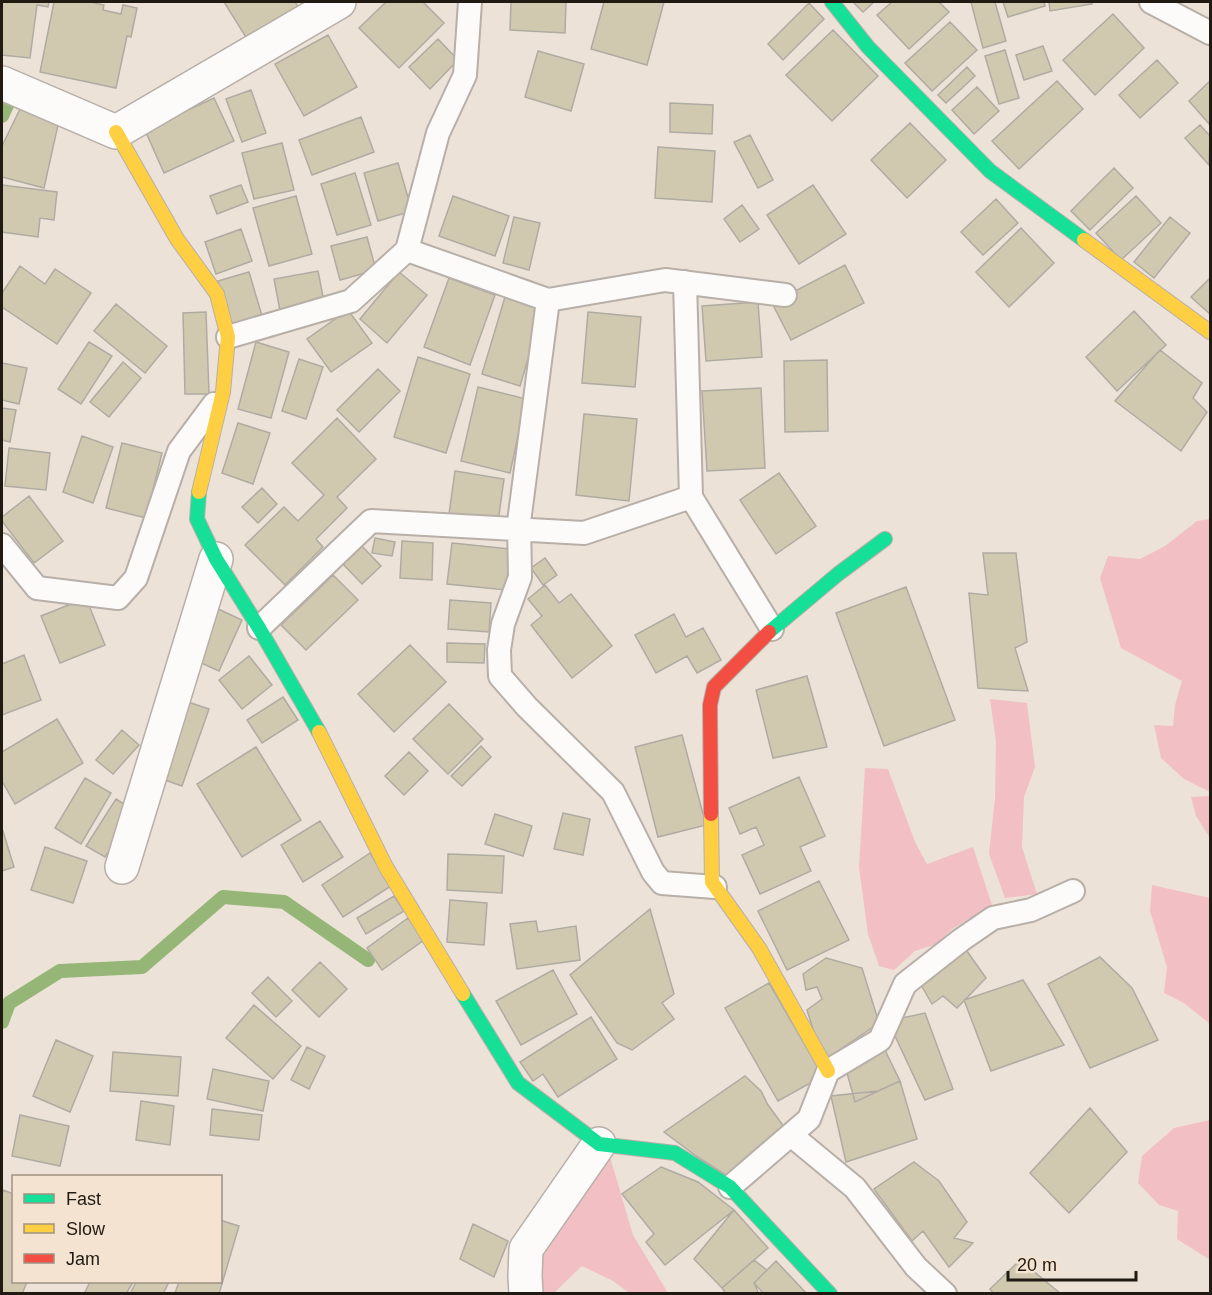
<svg xmlns="http://www.w3.org/2000/svg" width="1212" height="1295" font-family="Helvetica,sans-serif">
	<style>
		.green { fill: #f2c0c4 }
		.lines { fill: none; stroke-linecap: round; stroke-linejoin: round }
		.stream { stroke: #96b677; stroke-width: 14 }
		.building { fill: #d0c9b0; stroke: #b0aba2; stroke-width: 1.5 }
		.lane-casing { stroke: #b7afa8; stroke-width: 26 }
		.street-casing { stroke: #b7afa8; stroke-width: 36 }
		.fast-casing { stroke: #b7afa8; stroke-width: 16 }
		.slow-casing { stroke: #b7afa8; stroke-width: 16 }
		.jam-casing { stroke: #b7afa8; stroke-width: 16 }
		.lane { stroke: #fcfbf9; stroke-width: 22 }
		.street { stroke: #fcfbf9; stroke-width: 33 }
		.fast { stroke: #16e098; stroke-width: 14 }
		.slow { stroke: #ffcf43; stroke-width: 14 }
		.jam { stroke: #f24e42; stroke-width: 14 }
	</style>
	<rect width="100%" height="100%" fill="#ece2d8"/>
	<path class="green" d="M1210,519V792L1184,779L1161,758L1154,725L1173,726L1175,705L1182,681L1121,648L1100,578L1108,556L1140,559L1165,546L1197,521Z
		M990,699L1027,703L1035,767L1024,797L1022,847L1037,894L1005,898L989,854L995,798L996,741Z
		M865,768L888,769L915,842L927,864L973,847L992,905L952,929L937,944L915,951L894,970L879,966L868,934L859,867Z
		M1210,796V838L1196,816L1191,797Z
		M1152,885L1210,898V1024L1184,1003L1164,993L1167,967L1150,911Z
		M1210,1120V1260L1177,1239L1178,1211L1159,1205L1138,1183L1142,1156L1174,1128Z
		M608,1150L633,1235L668,1293H629L613,1281L582,1266L554,1293H536L540,1252Z"/>
	<g class="lines">
		<path class="stream" d="M2,116L8,103
			M2,1022L9,1003L60,971L142,967L223,897L284,902L368,960"/>
	</g>
	<path class="building" d="M2,2H49L48,7L37,5L30,58L2,55Z
		M54,2H90L104,5L103,10L121,14L123,5L137,8L131,37L127,36L116,88L40,72Z
		M224,2H295L299,8L249,42Z
		M386,2H423L444,23L399,68L359,28Z
		M511,2H566L565,33L510,30Z
		M604,2H664L647,65L591,49Z
		M853,2H874L863,12Z
		M892,2H939L949,12L909,49L877,15Z
		M971,2H995L1006,41L983,48Z
		M1003,2H1044L1045,6L1008,17Z
		M1049,2H1091L1092,4L1050,11Z
		M809,3L824,19L783,60L768,44Z
		M1113,14L1144,48L1095,95L1063,60Z
		M950,22L977,50L932,91L905,63Z
		M833,30L878,76L832,121L786,75Z
		M328,35L357,87L304,116L275,64Z
		M438,39L458,60L430,89L409,67Z
		M1043,46L1052,71L1024,80L1016,55Z
		M1005,50L1019,98L999,104L985,56Z
		M538,51L584,64L571,111L525,97Z
		M1157,60L1178,83L1140,118L1119,95Z
		M967,67L975,76L946,103L938,95Z
		M1057,81L1083,109L1019,169L992,141Z
		M1210,81V125L1189,101Z
		M977,87L999,111L974,134L952,110Z
		M251,90L266,133L242,142L226,99Z
		M214,98L234,141L164,173L145,130Z
		M670,103L713,105L712,134L670,132Z
		M22,105L58,125L44,188L2,177V146Z
		M361,117L374,152L312,175L299,140Z
		M910,123L946,160L907,198L871,160Z
		M1200,125L1210,136L1209,165L1185,138Z
		M750,135L773,180L758,188L734,142Z
		M282,143L294,190L254,199L242,153Z
		M658,147L715,151L712,202L655,198Z
		M398,163L412,211L378,221L364,173Z
		M1114,168L1133,188L1090,230L1071,211Z
		M355,173L371,225L337,235L321,184Z
		M2,185L57,192L54,220L40,218L38,237L2,232Z
		M241,185L248,202L217,214L210,196Z
		M813,185L846,234L799,264L767,215Z
		M296,196L312,254L269,266L253,208Z
		M453,196L509,216L495,256L439,236Z
		M1136,196L1161,223L1121,260L1096,233Z
		M996,199L1018,223L983,255L961,232Z
		M742,205L759,229L740,242L724,219Z
		M514,217L540,223L529,270L503,263Z
		M1170,217L1190,233L1154,278L1134,262Z
		M1021,228L1054,263L1009,307L976,272Z
		M241,229L252,261L216,274L205,242Z
		M367,237L376,270L340,280L331,246Z
		M845,265L864,303L791,340L772,303Z
		M20,266L45,284L55,269L91,293L57,344L2,307V293Z
		M318,271L325,307L281,316L274,279Z
		M249,272L263,319L233,328L218,281Z
		M399,272L427,295L387,343L360,319Z
		M449,278L495,295L470,365L424,347Z
		M1210,278V314L1191,297Z
		M505,297L543,308L520,386L482,374Z
		M758,302L762,357L706,361L702,306Z
		M116,304L167,346L145,373L94,331Z
		M348,310L372,343L331,372L307,339Z
		M1134,311L1166,345L1117,391L1086,357Z
		M206,312L209,394H185L183,313Z
		M588,312L641,317L635,387L582,383Z
		M89,342L112,356L81,404L58,389Z
		M256,342L289,352L271,418L238,409Z
		M1160,350L1202,383L1193,398L1207,412L1181,451L1115,401Z
		M418,357L470,374L446,453L394,437Z
		M299,359L323,367L306,419L282,411Z
		M827,360L828,431L785,432L784,361Z
		M123,362L141,378L109,417L90,402Z
		M2,363L27,368L19,404L2,400Z
		M378,369L400,391L359,432L337,410Z
		M478,387L526,399L510,473L461,461Z
		M761,388L765,468L707,471L702,391Z
		M2,408L16,410L10,442L2,440Z
		M584,414L637,419L629,501L576,495Z
		M337,418L376,459L337,497L347,508L316,539L323,547L285,585L245,545L284,507L298,521L324,495L292,463Z
		M238,423L270,433L253,484L222,473Z
		M82,436L113,447L93,503L63,492Z
		M122,443L162,453L146,518L106,508Z
		M9,448L50,453L46,490L5,486Z
		M455,471L504,479L498,522L449,514Z
		M779,473L816,526L776,554L740,500Z
		M262,488L277,504L258,523L242,507Z
		M29,496L63,541L34,563L2,521V517Z
		M375,538L395,542L392,556L372,553Z
		M402,541L433,543L432,580L400,578Z
		M358,542L381,566L362,584L339,560Z
		M452,543L510,549L506,590L447,584Z
		M983,553H1016L1027,642L1015,648L1028,691L978,688L969,593L988,595Z
		M545,558L557,575L543,585L531,568Z
		M333,575L358,600L306,650L281,625Z
		M545,585L559,603L571,594L612,646L572,678L531,625L542,616L528,599Z
		M906,587L955,720L884,746L836,613Z
		M86,598L105,645L60,663L41,616Z
		M450,600L491,603L489,632L448,629Z
		M214,607L242,620L219,671L190,658Z
		M674,614L686,637L703,628L721,660L697,673L687,656L656,673L635,635Z
		M447,643L485,644L484,663L447,662Z
		M410,645L446,682L394,732L358,694Z
		M24,655L41,700L2,715V664Z
		M249,656L272,685L242,709L219,680Z
		M807,676L827,747L773,758L756,690Z
		M283,697L298,720L262,743L247,720Z
		M182,700L209,709L182,786L156,777Z
		M449,704L483,739L448,774L413,739Z
		M57,719L83,763L15,804L2,781V752Z
		M122,730L139,745L113,774L96,760Z
		M682,735L706,825L658,837L635,747Z
		M481,746L491,757L462,786L451,776Z
		M256,747L301,820L242,857L197,784Z
		M409,752L428,771L404,795L385,776Z
		M799,777L825,836L800,847L811,871L760,894L742,855L764,845L756,827L740,834L729,808Z
		M85,778L111,793L81,844L55,828Z
		M116,799L135,811L105,857L86,846Z
		M563,813L590,819L583,855L554,849Z
		M495,814L532,826L523,856L485,844Z
		M320,821L343,857L303,882L281,845Z
		M2,828L14,867L2,871Z
		M45,847L87,861L73,903L31,890Z
		M370,853L391,886L343,917L322,885Z
		M448,854L504,856L502,893L447,890Z
		M819,881L849,940L787,970L758,911Z
		M394,896L404,911L366,934L357,918Z
		M450,900L487,903L484,945L447,942Z
		M650,909L674,994L662,1003L674,1019L632,1050L617,1043L570,975Z
		M408,918L424,940L382,970L367,948Z
		M536,921L538,932L576,926L580,960L517,969L510,924Z
		M962,944L986,978L957,1008L943,996L932,1004L917,978Z
		M1100,957L1132,988L1158,1040L1090,1068L1048,984Z
		M826,958L862,968L879,1023L823,1061L807,1010L822,999L817,987L806,990L803,974Z
		M320,962L347,989L319,1017L292,990Z
		M553,970L577,1014L521,1045L496,1001Z
		M268,977L292,1001L276,1017L252,993Z
		M1023,980L1064,1045L991,1071L964,1000Z
		M769,983L823,1076L778,1101L725,1008Z
		M254,1005L301,1046L273,1079L226,1038Z
		M925,1013L953,1089L925,1100L888,1021Z
		M591,1017L617,1059L558,1097L543,1074L533,1081L520,1062Z
		M56,1040L93,1056L70,1112L33,1096Z
		M880,1040L900,1081L855,1102L844,1062Z
		M307,1047L325,1056L309,1089L291,1080Z
		M113,1052L181,1057L178,1096L110,1091Z
		M213,1069L269,1081L263,1111L207,1099Z
		M745,1076L761,1091L768,1105L787,1131L732,1179L696,1156L664,1132Z
		M900,1081L917,1139L846,1162L831,1096L878,1091Z
		M141,1101L174,1106L170,1145L136,1140Z
		M1090,1108L1127,1152L1069,1213L1030,1173Z
		M212,1109L262,1115L259,1140L210,1135Z
		M20,1115L69,1126L60,1166L12,1156Z
		M914,1162L939,1181L967,1222L954,1238L973,1243L949,1267L923,1231L912,1241L874,1189Z
		M661,1167L698,1182L734,1210L665,1265L646,1242L654,1234L622,1194Z
		M3,1190L14,1194V1282H27L22,1294H2V1195Z
		M734,1210L768,1248L722,1288L694,1259Z
		M220,1220L239,1226L219,1294L175,1293L179,1282H220Z
		M473,1224L508,1241L494,1277L460,1259Z
		M754,1260L767,1270L754,1283L759,1294H726L722,1288Z
		M1020,1260L1061,1294H994L990,1289Z
		M776,1261L807,1294H764L754,1283Z
		M90,1282H133L126,1294H84Z
		M136,1282H169L163,1294H130Z"/>
	<g class="lines">
		<g class="lane-casing">
			<path id="lane" d="M1151,2L1210,33
				M407,250L438,133L465,75L470,2
				M685,282L691,497
				M548,300L519,522L520,577L503,624L499,650L500,676L527,707L613,792L653,872L662,883L715,887
				M228,337L351,301L407,250L548,300L665,280L785,295
				M2,545L37,588L118,598L136,578L179,451L214,404
				M259,628L371,521L584,533L691,497L772,629
				M791,1135L855,1188L916,1267L945,1294
				M730,1187L809,1119L828,1071L880,1040L905,984L961,940L993,918L1031,910L1073,891"/>
		</g>
		<g class="street-casing">
			<path id="street" d="M2,83L116,132L339,2
				M122,867L216,559
				M526,1294L525,1276L526,1249L599,1144"/>
		</g>
		<g class="fast-casing">
			<path id="fast" d="M832,2L868,47L990,171L1084,240
				M199,492L197,519L216,559L259,628L319,732
				M769,632L838,574L885,539
				M463,994L518,1083L599,1144L675,1153L730,1187L830,1294"/>
		</g>
		<g class="slow-casing">
			<path id="slow" d="M116,132L177,239L217,294L228,337L223,392L199,492
				M1084,240L1210,332
				M319,732L386,867L463,994
				M711,814L712,882L759,948L828,1071"/>
		</g>
		<g class="jam-casing">
			<path id="jam" d="M711,814L710,705L714,687L769,632"/>
		</g>
		<use href="#lane" class="lane"/>
		<use href="#street" class="street"/>
		<use href="#fast" class="fast"/>
		<use href="#slow" class="slow"/>
		<use href="#jam" class="jam"/>
	</g>
	<rect width="1212" height="1295" fill="none" stroke="#201a13" stroke-width="6"/>
	<rect x="12" y="1175" width="210" height="108" fill="#f4e3d0" stroke="#9f9384" stroke-width="1.5"/>
	<rect x="24" y="1194" width="30" height="9" fill="#16e098" stroke="#9f9384" stroke-width="1.5"/>
	<text x="66" y="1205" font-size="18" fill="#201a13">Fast</text>
	<rect x="24" y="1224" width="30" height="9" fill="#ffcf43" stroke="#9f9384" stroke-width="1.5"/>
	<text x="66" y="1235" font-size="18" fill="#201a13">Slow</text>
	<rect x="24" y="1254" width="30" height="9" fill="#f24e42" stroke="#9f9384" stroke-width="1.5"/>
	<text x="66" y="1265" font-size="18" fill="#201a13">Jam</text>
	<path d="M1008 1271v9h128v-9" fill="none" stroke="#201a13" stroke-width="3"/>
	<text x="1017" y="1271" font-size="18" fill="#201a13" stroke="#f4e3d0" stroke-width="4.5" paint-order="stroke">20 m</text>
</svg>
